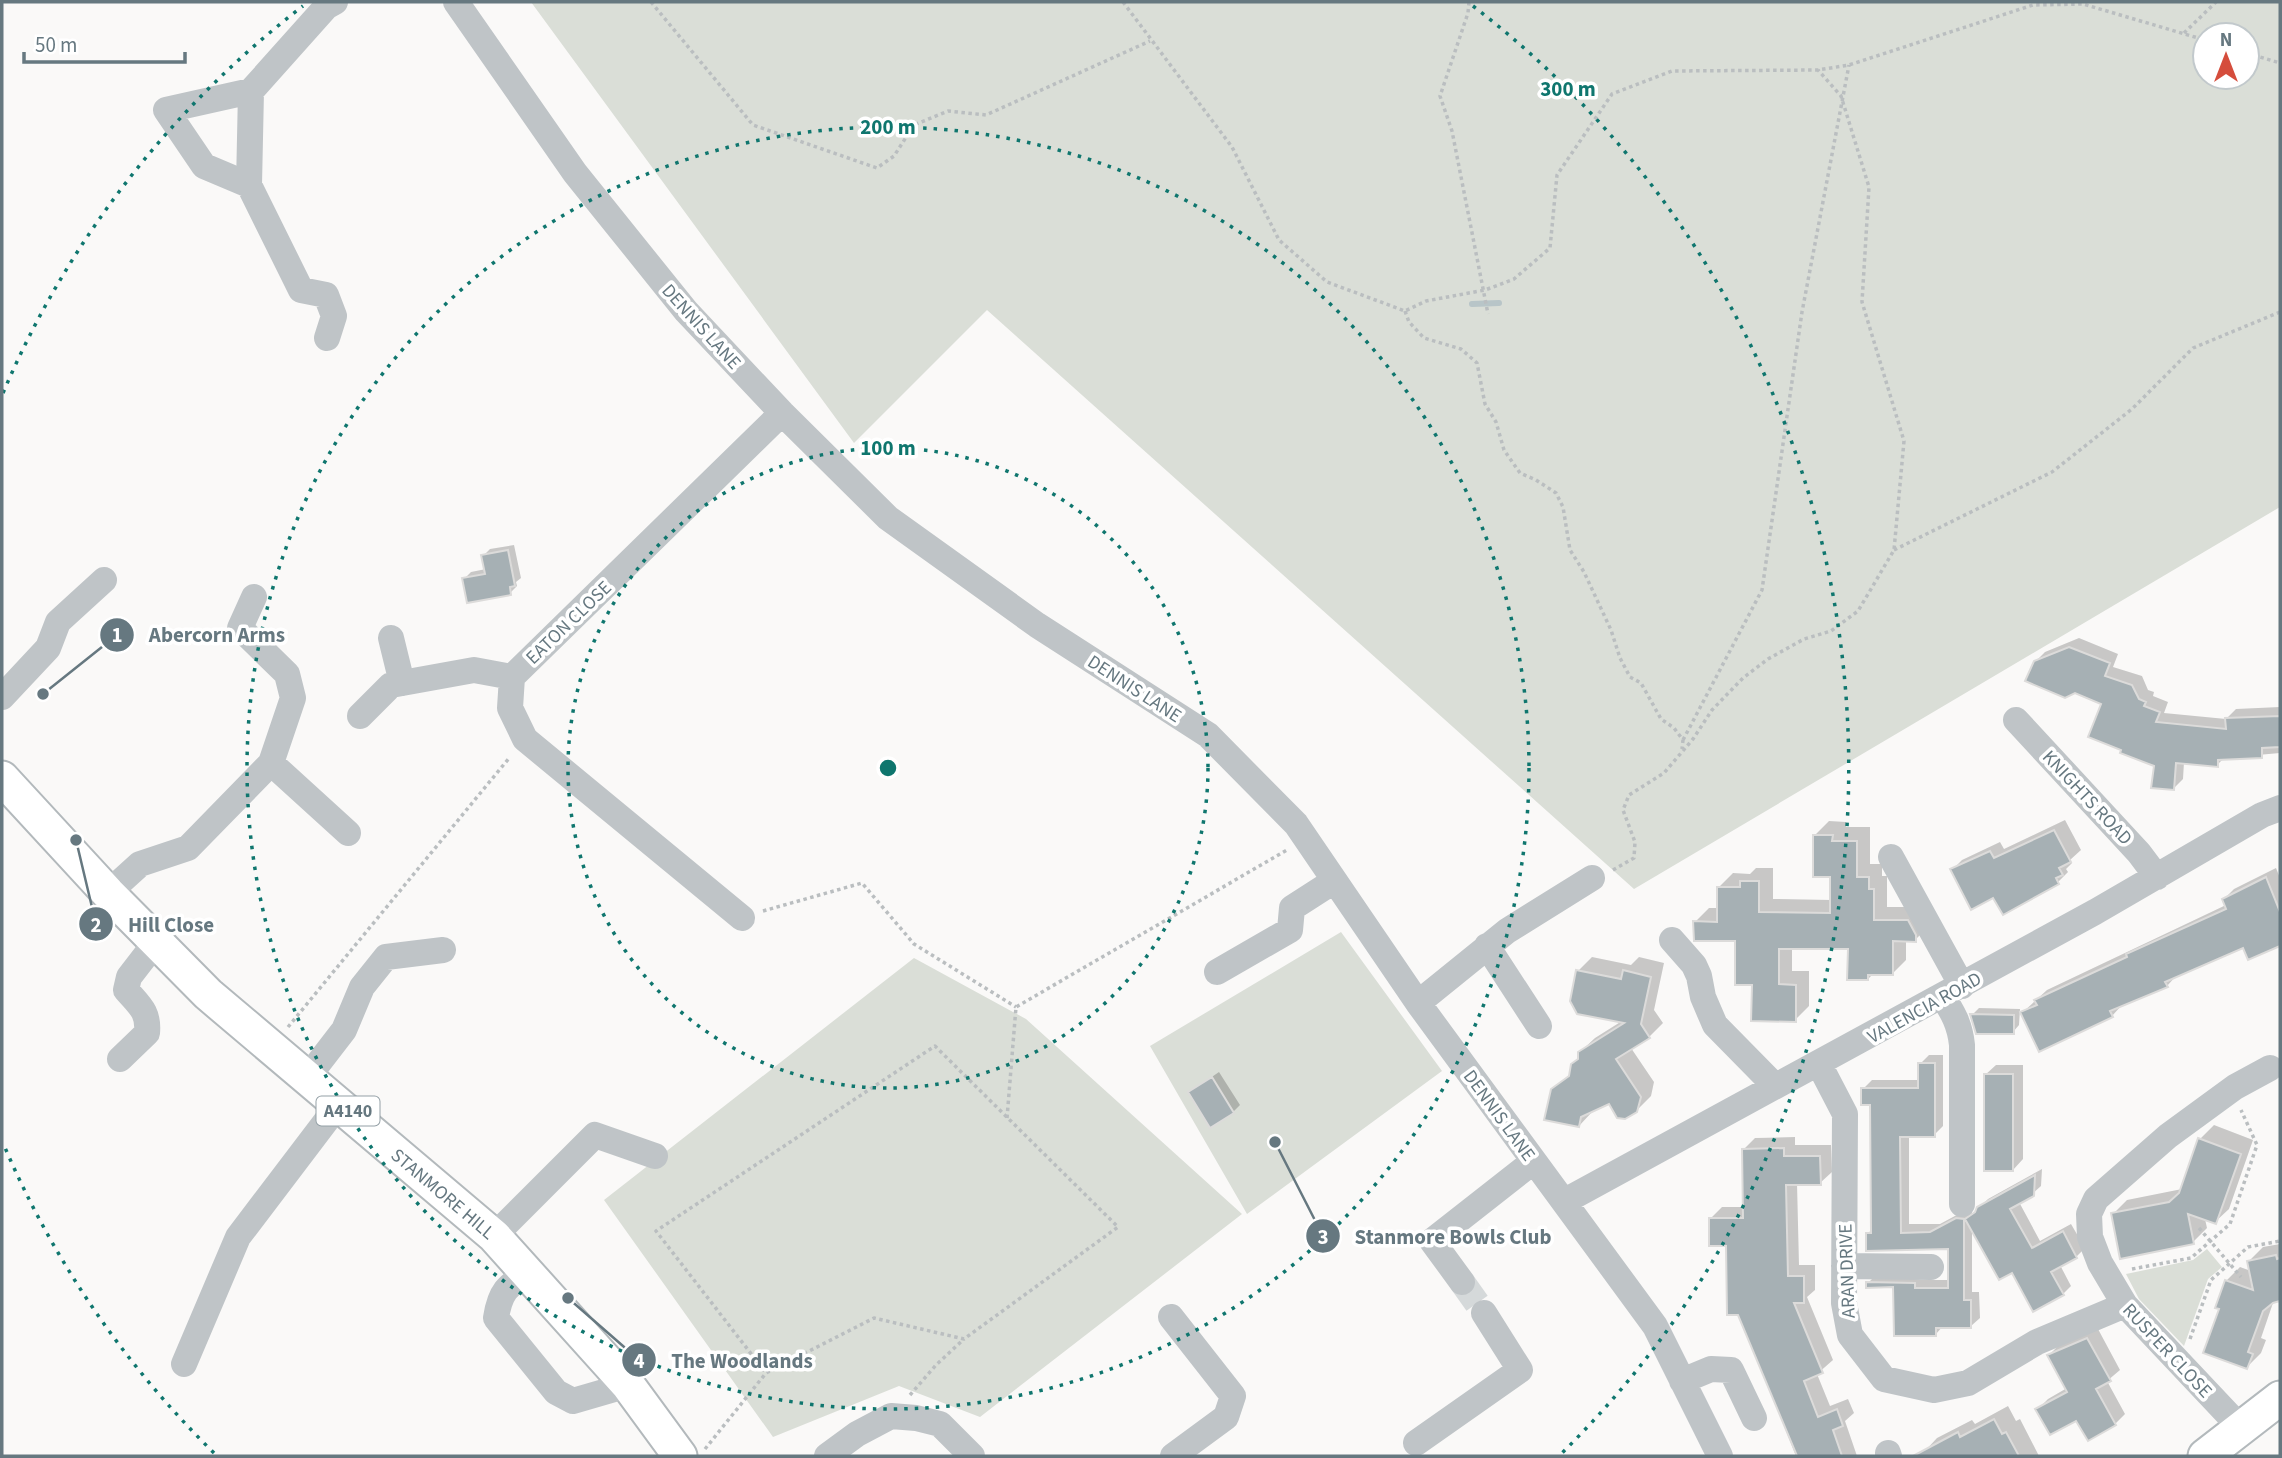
<svg xmlns="http://www.w3.org/2000/svg" width="2282" height="1458" font-family="'Source Sans 3',sans-serif">
	<style>
		.green { fill: #daded7; fill-rule: evenodd }
		.shadow { fill: #0003 }
		.lines { fill: none; stroke-linecap: round; stroke-linejoin: round }
		.stream { stroke: #b8c5c8; stroke-width: 6 }
		.building { fill: #a6b0b4; stroke: #dcdbda; stroke-width: 2 }
		.minor-tunnel { stroke: #d5d9da; stroke-width: 26; stroke-dasharray: 26 13; stroke-linecap: butt }
		.major-casing { stroke: #b3b9bc; stroke-width: 37 }
		.path { stroke: #babec0; stroke-width: 3.5; stroke-dasharray: 3.5 3.5; stroke-linecap: butt }
		.minor { stroke: #bfc4c7; stroke-width: 26 }
		.major { stroke: #fff; stroke-width: 33 }
		.ring { fill: none; stroke: #0f766e; stroke-width: 3.5; stroke-dasharray: 3.5 7 }
		.labels { text-anchor: middle; stroke-width: 7; stroke-linejoin: round; paint-order: stroke }
		.shield { fill: #fff; stroke: #94a0a6; stroke-width: 2 }
		.shield-label { font-size: 18px; font-weight: bold; fill: #667880 }
		.street-label { font-size: 19px; fill: #667880; stroke: #fff }
		.centre { fill: #0f766e; stroke: #fff; stroke-width: 3.5 }
		.ring-label { font-size: 21px; text-anchor: middle; font-weight: bold; fill: #0f766e; stroke: #fff; stroke-width: 7; stroke-linejoin: round; paint-order: stroke }
		.leader { fill: none; stroke: #667880; stroke-width: 2.5 }
		.callout-dot { fill: #667880; stroke: #fff; stroke-width: 2.5 }
		.mark-label { font-size: 21px; text-anchor: middle; font-weight: bold; fill: #fff }
		.callout-label { font-size: 21px; text-anchor: middle; font-weight: bold; fill: #667880; stroke: #fff; stroke-width: 7; stroke-linejoin: round; paint-order: stroke }
	</style>
	<rect width="100%" height="100%" fill="#faf9f8"/>
	<path class="green" d="M531,2H2280V507L1634,889L987,310L854,443ZM2205,35H2247V77H2205Z
		M1341,932L1442,1071L1247,1214L1150,1046Z
		M914,958L1026,1019L1242,1214L980,1417L899,1386L773,1437L604,1200Z
		M2207,1249L2222,1267L2208,1279L2184,1346L2139,1299L2126,1274L2193,1260Z"/>
	<path class="shadow" d="M514,545L521,578L516,582L517,586L510,593L464,579L471,572L486,569L483,556L490,549Z
		M2079,638L2118,654L2113,667L2142,676L2148,690L2154,692L2153,696L2168,702L2164,713L2226,719L2236,709L2280,707V753L2224,758L2217,765L2184,762L2183,779L2173,789L2103,703L2035,662L2045,652Z
		M2065,820L2081,850L2070,860L2072,863L2066,869L2068,872L2058,882L1994,896L1952,870L1962,860L2000,842L2004,849Z
		M1829,821L1846,822V827H1870V864H1882V876H1887V907H1922L1929,926L1915,940H1906V960L1892,974H1873L1868,979L1849,948H1792V971H1809V1006L1795,1020L1753,984L1737,939L1695,922L1709,908H1719V887L1733,873L1750,874L1756,868H1773V899L1832,900V875L1815,835Z
		M2276,868L2280,878V944L2249,957L2244,945L2177,975L2167,986L2122,1005L2112,1016L2022,1013L2047,990L2226,905L2224,899L2234,889Z
		M1592,957L1631,965L1639,957L1664,963L1654,1010L1663,1023L1649,1037L1631,1048L1654,1082L1651,1096L1636,1111L1610,1101L1592,1112L1579,1126L1553,1090L1572,1072L1580,1057V1052L1595,1038L1622,1021L1578,971Z
		M1979,1008L2020,1009L2019,1025L2013,1032L1972,1015Z
		M1929,1055H1943V1126L1934,1135H1909V1224H1940L1966,1210L1972,1211V1215L1988,1199L2042,1169L2041,1186L2032,1194L2019,1202L2040,1241L2071,1224L2085,1248L2076,1257L2060,1265L2071,1286L2063,1294L2013,1271L1972,1227V1292H1979L1980,1318L1971,1326H1943L1936,1334L1895,1285L1868,1283L1877,1274L1923,1280H1949V1247L1868,1233L1873,1229L1872,1103L1863,1089L1872,1080H1920V1064Z
		M1996,1065H2023V1159L2013,1170L1985,1075Z
		M1219,1072L1240,1105L1233,1112L1190,1092Z
		M2214,1125L2253,1140L2229,1209L2215,1222L2205,1219L2207,1228L2193,1242L2113,1214L2127,1200L2182,1189L2200,1139Z
		M1795,1137V1145H1831L1832,1172L1820,1183H1797L1799,1265H1815V1290L1807,1297L1833,1360L1817,1374L1830,1406L1848,1399L1854,1413L1845,1421L1857,1456H1796L1739,1313L1728,1244L1710,1219L1722,1207H1744V1149L1755,1138Z
		M2280,1244V1299L2274,1300L2261,1338L2266,1340L2261,1353L2247,1367L2221,1308L2226,1281L2240,1267L2251,1271L2249,1261L2263,1247Z
		M2098,1329L2120,1370L2107,1381L2125,1414L2115,1424L2038,1409L2048,1399L2067,1388L2049,1355L2059,1345Z
		M2008,1406L2016,1421L2020,1419L2039,1456H1926L1924,1452L1937,1438L1972,1420L1975,1424Z"/>
	<g class="lines">
		<path class="stream" d="M1472,304L1499,303"/>
	</g>
	<path class="building" d="M508,550L515,586L510,587L511,595L467,603L462,578L485,574L481,555Z
		M2069,647L2110,663L2105,676L2132,685L2139,699L2146,702L2144,706L2160,712L2156,722L2226,729L2225,718L2280,716V747L2262,748V758L2218,760V767L2176,763L2174,790L2151,788L2154,766L2120,753L2121,750L2088,737L2101,704L2075,693L2065,698L2025,681L2034,661Z
		M2054,830L2071,862L2059,868L2063,875L2056,878L2059,884L2003,915L1993,898L1971,910L1950,869L1990,851L1994,858Z
		M1813,835H1833L1832,841H1857V877H1869V889H1874V920H1908L1916,935V942L1893,941V975H1868V980H1847L1848,949H1779V984L1796,985V1022L1751,1021L1752,985H1735V941H1694L1693,921L1717,922V887H1740V881H1759V912L1830,913V877H1813Z
		M2266,877L2280,912V946L2248,960L2243,948L2165,982L2168,987L2110,1011L2113,1017L2039,1052L2020,1012L2037,1005L2034,1000L2127,957L2126,954L2226,909L2222,899Z
		M1576,970L1621,979L1623,970L1651,977L1641,1024L1650,1038L1616,1059L1641,1097L1637,1112L1625,1119L1617,1118L1609,1104L1581,1117L1579,1127L1544,1120L1551,1089L1569,1076L1571,1064L1578,1059V1052L1624,1023L1577,1014L1570,1001Z
		M1970,1014L2014,1015V1034H1976Z
		M1918,1063H1935V1137H1900L1901,1233L1930,1232L1956,1218L1964,1219V1300H1971V1328H1936V1336H1894L1893,1287L1866,1288V1282L1915,1283V1288H1948V1249L1866,1251V1233H1871L1870,1105H1861V1088H1918Z
		M1984,1074H2013V1171H1984Z
		M1212,1077L1234,1113L1210,1128L1188,1092Z
		M2198,1138L2241,1154L2216,1224L2188,1214L2194,1244L2120,1259L2111,1213L2169,1202L2179,1193Z
		M1784,1148V1156H1820L1821,1185H1786L1788,1276H1804V1303H1794L1823,1373L1804,1381L1818,1417L1837,1409L1843,1426L1833,1430L1842,1456H1797L1738,1315H1727L1726,1246H1709V1218H1743L1742,1149Z
		M2035,1175L2034,1196L2010,1209L2032,1248L2063,1231L2077,1258L2051,1272L2064,1295L2033,1312L2012,1273L1999,1280L1965,1219L1975,1212L1977,1207Z
		M2276,1255L2277,1259L2280,1258V1301L2273,1303L2263,1311L2248,1352L2253,1354L2247,1369L2203,1353L2219,1309L2215,1308L2225,1280L2253,1290L2247,1261Z
		M2087,1338L2111,1381L2096,1389L2116,1425L2088,1441L2076,1421L2050,1435L2035,1409L2067,1392L2047,1355Z
		M1994,1419L2002,1434L2006,1432L2019,1456H1913L1958,1432L1960,1437Z"/>
	<g class="lines">
		<path class="minor-tunnel" d="M1462,1282L1484,1313"/>
		<g class="major-casing">
			<g id="major">
				<path id="s1" d="M2,778L108,893L208,994L494,1236L628,1385L680,1456"/>
				<path d="M2205,1456L2280,1398"/>
			</g>
		</g>
		<path class="path" d="M651,2L753,125L877,168L894,156L914,125L948,111L986,115L1150,41
			M1123,2L1232,147L1279,240L1327,282L1405,311L1426,301L1485,290L1514,279L1550,248L1557,175L1612,94L1672,71L1818,70L1849,65L2033,5L2083,4L2205,40
			M1469,2L1468,13L1440,96L1452,131L1488,314
			M2184,33L2216,2
			M2247,53L2280,63
			M1405,311L1409,322L1424,338L1461,349L1477,363L1485,404L1496,422L1504,450L1520,473L1536,480L1556,493L1563,507L1570,550L1584,572L1611,630L1620,658L1630,677L1641,683L1661,719L1674,728L1683,740L1682,749
			M1894,550L2052,472L2132,409L2193,348L2280,312
			M1683,740L1762,590L1802,312L1849,65
			M1613,870L1634,858L1635,842L1623,810L1629,795L1664,773L1693,739L1712,710L1743,678L1768,659L1804,639L1831,631L1858,611L1894,550L1904,441L1862,302L1869,187L1841,96L1818,70
			M763,911L862,883L914,944L1016,1007
			M288,1027L510,757
			M1007,1118L1016,1007L1287,850
			M2199,1228L2241,1277
			M2132,1269L2191,1258L2230,1224L2257,1145L2241,1110
			M2190,1339L2211,1280L2248,1247L2280,1241
			M910,1395L936,1365L964,1339
			M705,1449L766,1373L874,1318L964,1339L1118,1227L935,1046L656,1231L766,1373"/>
		<path class="minor" d="M456,2L575,173L686,311L782,413L888,518L1037,625L1208,735L1296,824L1418,1003L1655,1326L1720,1456
			M251,91L249,185L204,166L166,110L251,91L326,7L335,2
			M249,185L301,290L326,295L334,316L327,338
			M391,638L402,683
			M2,697L48,648L58,622L104,580
			M360,716L391,685L474,670L512,677
			M2016,720L2139,853L2157,877
			M271,763L348,833
			M1891,857L1962,986
			M108,893L140,864L188,848L271,763L293,698L287,674L240,628L254,597
			M742,918L525,739L510,708L512,677L782,413
			M1672,940L1694,965L1699,976L1703,997L1715,1025L1774,1085
			M1487,946L1539,1026
			M1217,972L1290,930L1292,908L1334,881
			M1942,996C1953,1012 1960,1025 1962,1045V1204
			M1418,1003L1507,931L1592,878
			M120,1059L147,1033C149,1012 140,1006 126,990L129,977L156,942
			M1819,1064L1845,1114L1844,1303L1850,1335L1884,1379L1934,1390L1968,1383L2037,1342L2125,1305
			M307,1078L344,1030L362,987L386,957L443,950
			M1565,1201L2095,912L2262,815L2280,808
			M494,1236L595,1135L655,1156
			M1844,1266L1931,1267
			M529,1273C507,1285 500,1292 496,1318L556,1392L573,1401L628,1385
			M1462,1282L1432,1241L1534,1161
			M1171,1317L1233,1396L1226,1417L1173,1456
			M184,1364L238,1237L339,1104
			M1682,1381L1711,1369L1731,1370L1754,1418
			M2241,1428L2125,1305L2100,1263L2090,1237L2089,1214L2096,1199L2168,1136L2235,1087L2270,1068
			M1416,1443L1520,1370L1484,1313
			M1888,1453L1889,1456
			M827,1456L857,1434L891,1416L916,1418L940,1424L972,1456"/>
		<use href="#major" class="major"/>
	</g>
	<g class="ring">
		<circle cx="888" cy="768" r="320"/>
		<circle cx="888" cy="768" r="641"/>
		<path d="M214 1453A961 961 0 0 1 3 1143M3 393A961 961 0 0 1 303 6M1473 6A961 961 0 0 1 1562 1453"/>
	</g>
	<g class="labels">
		<rect class="shield" x="316.5" y="1096.5" width="63" height="29" rx="5"/>
		<g class="shield-label">
			<text x="348" y="1117">A4140</text>
		</g>
		<g class="street-label">
			<text transform="translate(702 326) rotate(48)" y="7">DENNIS LANE</text>
			<text transform="translate(568 622) rotate(-44)" y="7">EATON CLOSE</text>
			<text transform="translate(1135 688) rotate(33)" y="7">DENNIS LANE</text>
			<text transform="translate(2088 797) rotate(47)" y="7">KNIGHTS ROAD</text>
			<text transform="translate(1924 1007) rotate(-29)" y="7">VALENCIA ROAD</text>
			<text transform="translate(1500 1115) rotate(54)" y="7">DENNIS LANE</text>
			<text dy="7" stroke="none"><textPath href="#s1" startOffset="607">STANMORE HILL</textPath></text>
			<text transform="translate(1846 1271) rotate(-92)" y="7">ARAN DRIVE</text>
			<text transform="translate(2168 1350) rotate(47)" y="7">RUSPER CLOSE</text>
		</g>
	</g>
	<circle cx="888" cy="768" r="10" class="centre"/>
	<g class="ring-label">
		<text x="1568" y="96">300 m</text>
		<text x="888" y="134">200 m</text>
		<text x="888" y="455">100 m</text>
	</g>
	<path class="leader" d="M43 694L117 635M76 840L96 924M1275 1142L1323 1236M568 1298L639 1360"/>
	<g class="callout-dot">
		<circle cx="43" cy="694" r="7"/>
		<circle cx="76" cy="840" r="7"/>
		<circle cx="1275" cy="1142" r="7"/>
		<circle cx="568" cy="1298" r="7"/>
		<circle cx="117" cy="635" r="18"/>
		<circle cx="96" cy="924" r="18"/>
		<circle cx="1323" cy="1236" r="18"/>
		<circle cx="639" cy="1360" r="18"/>
	</g>
	<g class="mark-label">
		<text x="117" y="642">1</text>
		<text x="96" y="932">2</text>
		<text x="1323" y="1244">3</text>
		<text x="639" y="1368">4</text>
	</g>
	<g class="callout-label">
		<text x="217" y="642">Abercorn Arms</text>
		<text x="171" y="932">Hill Close</text>
		<text x="1453" y="1244">Stanmore Bowls Club</text>
		<text x="742" y="1368">The Woodlands</text>
	</g>
	<rect width="2282" height="1458" fill="none" stroke="#667880" stroke-width="7"/>
	<g transform="translate(2226 56)"><circle r="33" fill="#ffffff" stroke="#c2c9cc" stroke-width="2"/>
	<path d="M0-5L12 26L0 18L-12 26Z" fill="#d54d3c"/>
	<text y="-10" font-size="19" font-weight="bold" text-anchor="middle" fill="#667880">N</text>
	</g>
	<path d="M24 52v10h161v-10" fill="none" stroke="#667880" stroke-width="3.5"/>
	<text x="35" y="52" font-size="21" fill="#667880" stroke="#ffffff" stroke-width="5" paint-order="stroke">50 m</text>
</svg>
